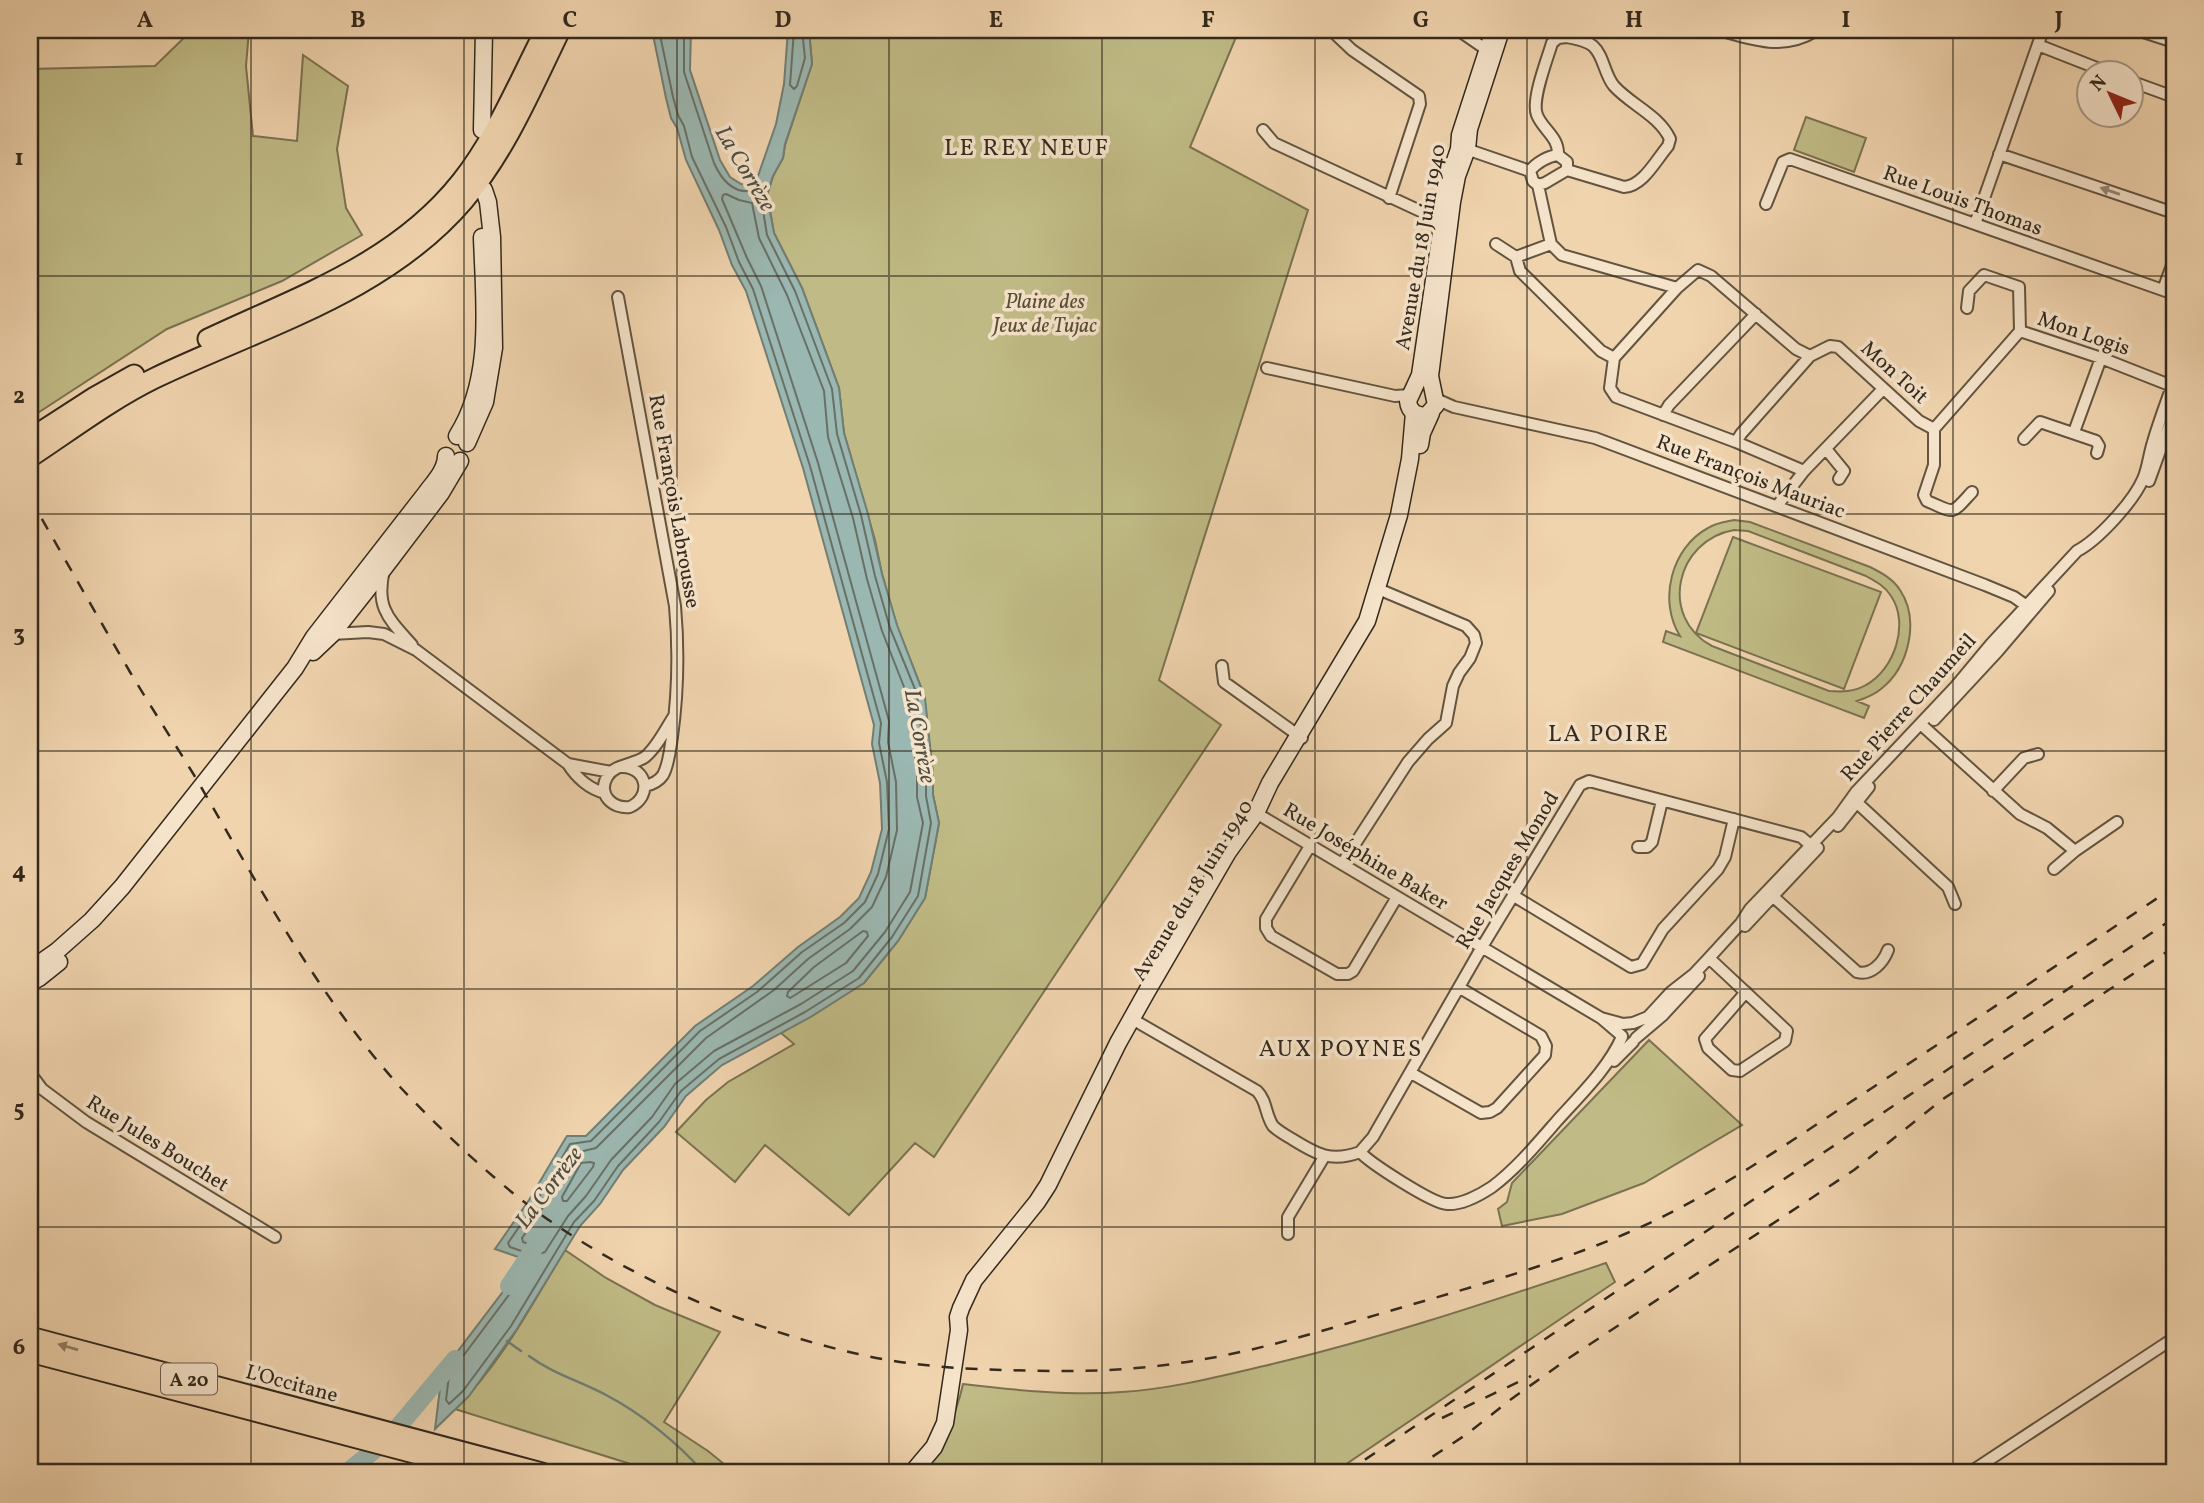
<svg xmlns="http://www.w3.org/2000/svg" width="2204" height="1503" font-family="Vollkorn,serif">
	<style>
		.green { fill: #c0bb86; stroke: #7a7251; stroke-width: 2; fill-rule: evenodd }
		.water { fill: #9bb7b1; stroke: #717e75; stroke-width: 2 }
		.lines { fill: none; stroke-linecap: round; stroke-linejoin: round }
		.shore { stroke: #677066; stroke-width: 2 }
		.stream { stroke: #717e75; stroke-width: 2.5 }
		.river { stroke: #9bb7b1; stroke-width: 18 }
		.street-casing { stroke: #625440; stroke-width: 14 }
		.secondary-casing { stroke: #33291c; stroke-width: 19 }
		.highway-casing { stroke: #33291c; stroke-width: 23 }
		.street { stroke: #f5e3ca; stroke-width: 10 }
		.secondary { stroke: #f5e3ca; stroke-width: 16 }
		.highway { stroke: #f0d4ae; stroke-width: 19 }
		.rail { stroke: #33291c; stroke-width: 2.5; stroke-dasharray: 12 12; stroke-linecap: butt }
		.oneway { fill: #948673 }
		.oneway2 { fill: #927e65 }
		.grid { fill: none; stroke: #33291c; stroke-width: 2; stroke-opacity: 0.55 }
		.labels { text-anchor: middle; stroke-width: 7; stroke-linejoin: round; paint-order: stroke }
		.shield { fill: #f5e3ca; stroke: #6d6150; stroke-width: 2 }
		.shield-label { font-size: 19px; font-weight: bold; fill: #33291c }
		.street-label { font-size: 21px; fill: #33291c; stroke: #f5e3ca }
		.park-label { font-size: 21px; font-style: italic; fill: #564e36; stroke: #f5e3ca }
		.water-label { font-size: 23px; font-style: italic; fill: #4d4c41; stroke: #f5e3ca }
		.quarter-label { font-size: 24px; letter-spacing: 2px; fill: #33291c; stroke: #f5e3ca }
		.neatline { fill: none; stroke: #33291c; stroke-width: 2.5 }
		.grid-label { font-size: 23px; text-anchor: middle; font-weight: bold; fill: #33291c }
	</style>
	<rect width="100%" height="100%" fill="#f0d4ae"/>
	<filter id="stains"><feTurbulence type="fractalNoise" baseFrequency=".00286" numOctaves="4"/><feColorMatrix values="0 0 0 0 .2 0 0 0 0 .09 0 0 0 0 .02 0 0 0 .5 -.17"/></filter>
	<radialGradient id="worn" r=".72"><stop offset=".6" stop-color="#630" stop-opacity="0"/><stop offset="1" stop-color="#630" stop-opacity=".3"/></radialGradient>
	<path class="green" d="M192,30H249L246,66L253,136L297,141L303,55L348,86L337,149L346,208L362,235L282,281L167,329L30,418V69L155,66Z
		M809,30H1239L1190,147L1308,210L1159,680L1221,725L934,1157L915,1143L849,1215L765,1145L735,1182L676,1132L706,1100L728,1082L794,1044L781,1033L864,983L898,941L925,898L939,823L933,795V774L923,692L897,626L882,574L875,540L844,433L839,388L802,288L774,233L767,195L773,176L783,158L785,145L812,64Z
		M1806,117L1866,138L1854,172L1794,150Z
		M1734,520L1750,522L1870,567C1882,573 1893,579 1900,590C1920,620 1909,667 1881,689C1874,695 1866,698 1857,701L1869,706L1864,718L1663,642L1666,631L1680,636C1658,601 1671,548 1708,528C1716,523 1725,522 1734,520ZM1734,530L1748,531L1866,576C1875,581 1885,586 1891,596C1910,624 1894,670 1866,685C1854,692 1842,692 1829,691L1712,646C1658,617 1676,540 1734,530Z
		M1733,537L1881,592L1844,689L1696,633Z
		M1649,1040L1742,1125L1644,1183L1562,1214L1502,1226L1498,1209L1507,1202L1512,1183Z
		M565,1250L606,1278L655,1305L720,1332L664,1422L708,1451L735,1473H653L637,1466L455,1409C501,1364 532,1304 565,1250Z
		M1606,1263L1615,1282L1333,1473H919C940,1447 956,1417 963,1384C1014,1390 1071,1396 1122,1392C1170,1389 1217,1377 1264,1366C1380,1339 1492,1301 1606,1263Z"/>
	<path class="water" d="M652,30H691L690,70L720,160L730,177L741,184L752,185L758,176L776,124L784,84L788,30H809L812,64L785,144L783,158L773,176L767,195L774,233L802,288L839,388L844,433L868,514L882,574L897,625L925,698L933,774V795L939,823L925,898L898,941L864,983L809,1018L722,1065L686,1096L664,1127L623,1170L600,1204L580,1226L517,1329L469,1396L435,1429L442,1372L527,1260L495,1249L529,1200L565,1139L567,1136H586L695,1026L753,986L798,947L840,917L859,898L871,872L882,829L880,783L872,744L874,725L803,468L746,291L732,265L719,230L686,160L677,128L671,118L666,98Z"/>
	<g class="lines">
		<path class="shore" d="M659,30L673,97L678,115L684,126L692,157L726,227L739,262L753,289L810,466L881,723L879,743L887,782L889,829L878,874L865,902L844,923L802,952L757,992L700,1031L591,1141L570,1144L535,1204L508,1243L510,1247L530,1254L532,1264L449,1375L446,1400L449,1404L463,1391L511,1326L574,1222L594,1201L618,1166L659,1122L681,1091L719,1059L805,1012L859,978L892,937L918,896L931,823L926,796V774L917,694L890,628L875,576L861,515L837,434L832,389L795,291L767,235L760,192L757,190C735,196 722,181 714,163L684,72V30
			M794,30L790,85L794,89L797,86L805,58L802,30
			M726,194L739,200L752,203L759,238L787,295L824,391L828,437L853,518L867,579L882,631L908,697L917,775V797L923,823L910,892L885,932L853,971L801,1004L714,1051L675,1084L652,1117L611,1160L586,1196L568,1216L545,1252L542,1253L534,1246L523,1242L522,1238L542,1209L575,1153L596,1148L706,1038L774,990L808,959L850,929L872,907L886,877L897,830L896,782L888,742L889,721L818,463L761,286L747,258L722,199L723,195Z
			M863,931L867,932L868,936L846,963L795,995L790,998L787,996L788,992L814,967Z
			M590,1162L594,1163L593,1167L567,1201H563L562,1197L581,1163Z"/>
		<path class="stream" d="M507,1341L521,1351
			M529,1356C553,1374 580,1381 606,1395C641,1413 679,1444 704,1473"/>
		<path class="river" d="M509,1286L540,1239
			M346,1473L388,1439L455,1359"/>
		<g class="street-casing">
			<path id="street" d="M1331,30L1352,50L1419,96L1420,104L1389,198
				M1458,30L1487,50
				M1719,30C1755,40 1783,51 1817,30
				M2137,30L2174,42
				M1567,37C1576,39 1586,40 1593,46C1604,56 1604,74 1614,86C1631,105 1659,115 1670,139L1668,146C1656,160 1643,186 1624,187L1567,170V162L1558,155C1559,137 1543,130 1537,115C1531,100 1547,60 1552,43L1558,38Z
				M2038,45L2112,74
				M2130,81L2174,97
				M1263,130L1274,143L1446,223
				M1463,150L1472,151L1530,171
				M1999,154L2174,213
				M1530,171L1533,181L1538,185L1551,244L1562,255L1677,288L1698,270L1711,276L1796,349L1810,356L1830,346L1838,347L1919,421L1934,429L2020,331L2019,287L1984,275L1969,291L1967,308
				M1530,171C1536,163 1548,156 1558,155
				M1538,185L1545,183L1567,170
				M1766,204L1783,162L1790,159L2174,294
				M1975,224L2043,30
				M1496,244L1516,257L1520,271L1601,351L1614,358
				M1516,257L1551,244
				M1677,288L1614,358L1610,388L1616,397L1736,442L1804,471
				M2163,290L2174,260
				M618,297L675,606C679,650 678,693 672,737C670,749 669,764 663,775C659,781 653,784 645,786
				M2020,331L2101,358L2172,386
				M1267,368L1395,396L1410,395
				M1436,399L1454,407L1595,438L1985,585L2014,597L2031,609
				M1663,415L1669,405L1756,314
				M1934,429V465L1924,495L1927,501C1956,513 1950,516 1972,492
				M2074,432L2101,358
				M2024,439L2040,422L2096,441L2099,446L2097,453
				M1736,442L1741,434L1810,356
				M1826,449L1844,471L1839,479
				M2149,481L2174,412
				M1777,506L1804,471L1883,389
				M384,570C375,608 389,619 412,645
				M332,634L368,632L384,634L416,650L568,764L611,772
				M1222,666L1224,682L1302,738
				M1934,720L1998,651L2049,591
				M1925,728L2020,814L2047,828L2075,851L2117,822
				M568,764C576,777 589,789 605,793
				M623,767C648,768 652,797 630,807C613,809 597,795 607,777C614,764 634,765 645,757C657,747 665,730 674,716
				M1993,791L2024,758L2038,754
				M1853,799L1948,887L1955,904
				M1256,813L1601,1018L1622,1036
				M1838,826L1869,787
				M1310,846L1266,919V928L1271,936L1337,974H1348L1353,971L1397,897
				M1638,847H1647L1652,842L1662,801
				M1342,864L1408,762L1428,739L1446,723L1453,686L1459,673L1470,658L1476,643L1474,635L1466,626L1383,591
				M2054,869L2075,851
				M1769,893L1857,972C1871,976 1883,963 1888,950
				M1514,896L1631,967L1642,964L1663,929L1718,869L1725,857L1734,819
				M1745,926L1818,848
				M1709,958L1787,1031L1785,1041L1740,1071L1732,1070L1708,1048L1705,1039L1746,992
				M1601,1018L1623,1024L1633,1023L1648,1017L1671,992L1694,974L1709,958L1741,923L1750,909L1838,817L1856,792L1956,686L1991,644L2077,551C2098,540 2133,502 2143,479C2148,468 2149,454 2153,442C2159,421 2167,401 2174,380
				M1132,1019L1257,1091C1267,1101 1265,1114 1273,1126C1278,1131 1285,1135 1292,1139C1316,1154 1331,1163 1360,1152C1370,1163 1433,1204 1447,1204C1461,1205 1480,1195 1492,1187C1516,1169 1536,1145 1556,1122C1580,1095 1607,1070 1622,1037
				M1636,1038L1662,1016L1699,976
				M1614,1061L1633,1042
				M30,1073L42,1089L86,1122L275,1237
				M1411,1073L1481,1113L1490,1112L1497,1108L1545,1055L1546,1046L1541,1036L1460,988
				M1360,1152L1373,1137L1482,947L1580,785L1589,781L1801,837L1815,849
				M1288,1234V1217L1324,1157
				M1969,1473L2174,1338"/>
		</g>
		<g class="secondary-casing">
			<path id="secondary" d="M1494,30L1460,135L1459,149L1449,178L1420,375L1408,401C1409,412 1417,417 1427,415L1436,405L1430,376L1452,202L1457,176L1467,149L1469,129L1501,30
				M482,130L484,30
				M457,436C494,378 484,303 482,237
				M467,443L485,402L494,348L492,237L488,202L484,190
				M1420,445L1422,433L1431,413
				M313,652L332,634L384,568L441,493L460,461
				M30,970L57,951L92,920L122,887L295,668L314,637L426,493C434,482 446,470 446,456
				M30,983L39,978L59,962
				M912,1473L934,1447L945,1423L959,1330L958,1317L961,1308L974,1280L1037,1202L1048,1185L1118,1043L1146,993L1228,852L1256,813L1270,783L1367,621L1399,515L1410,459L1414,413
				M1419,1473H1436"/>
		</g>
		<g class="highway-casing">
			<path id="highway" d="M208,339C299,296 396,264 461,182C495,139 517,86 542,37
				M30,439L95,397L134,375
				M30,457C71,430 110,400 155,378C261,327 385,293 464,200C506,150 532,88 560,30
				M30,1337L542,1473
				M30,1352L490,1473"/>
		</g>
		<use href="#street" class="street"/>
		<use href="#secondary" class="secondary"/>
		<use href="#highway" class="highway"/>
		<path class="rail" d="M30,498C63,556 96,614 130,672C151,707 173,741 194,775C258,884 316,994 401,1088C436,1125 479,1166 519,1198C613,1272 742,1328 858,1354C906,1365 956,1369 1005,1370C1063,1372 1121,1372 1179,1363C1255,1353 1327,1329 1400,1308C1486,1283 1573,1259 1654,1221C1731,1184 1801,1134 1872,1088C1973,1021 2074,954 2174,887
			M1442,1418L1531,1376
			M1345,1473L2174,918
			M1415,1473L1432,1457L1467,1434L1510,1400L1569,1358L1854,1170L1943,1099L2174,947"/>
	</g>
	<defs><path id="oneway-solid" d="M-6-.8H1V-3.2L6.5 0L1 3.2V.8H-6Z" transform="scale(1.75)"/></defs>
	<use class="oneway" href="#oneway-solid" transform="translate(2110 191) rotate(-161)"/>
	<use class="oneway2" href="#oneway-solid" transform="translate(68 1347) rotate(-164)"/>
	<path class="grid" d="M251,30V1473M464,30V1473M677,30V1473M889,30V1473M1102,30V1473M1315,30V1473M1527,30V1473M1740,30V1473M1953,30V1473M30,276H2174M30,514H2174M30,751H2174M30,989H2174M30,1227H2174"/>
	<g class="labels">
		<rect class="shield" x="161" y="1363.5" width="56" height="31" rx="5"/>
		<g class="shield-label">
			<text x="189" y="1386">A 20</text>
		</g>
		<g class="street-label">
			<text transform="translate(1963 200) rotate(20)" y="7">Rue Louis Thomas</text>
			<text transform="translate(1420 247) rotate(-80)" y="7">Avenue du 18 Juin 1940</text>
			<text transform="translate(2084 333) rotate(19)" y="7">Mon Logis</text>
			<text transform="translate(1895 372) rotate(42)" y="7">Mon Toit</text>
			<text transform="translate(1751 476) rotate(21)" y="7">Rue François Mauriac</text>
			<text transform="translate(675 501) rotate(80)" y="7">Rue François Labrousse</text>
			<text transform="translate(1908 707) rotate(-48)" y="7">Rue Pierre Chaumeil</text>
			<text transform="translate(1366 856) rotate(31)" y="7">Rue Joséphine Baker</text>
			<text transform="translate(1507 870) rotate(-59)" y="7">Rue Jacques Monod</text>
			<text transform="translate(1192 890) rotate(-58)" y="7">Avenue du 18 Juin 1940</text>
			<text transform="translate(158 1143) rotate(32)" y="7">Rue Jules Bouchet</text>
			<text transform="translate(292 1383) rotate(15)" y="7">L'Occitane</text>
		</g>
		<g class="park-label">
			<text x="1045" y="308">Plaine des<tspan x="1045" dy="24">Jeux de Tujac</tspan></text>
		</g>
		<g class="water-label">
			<text transform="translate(746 168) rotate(59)" y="8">La Corrèze</text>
			<text transform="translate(921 736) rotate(80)" y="8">La Corrèze</text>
			<text transform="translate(548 1187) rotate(-53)" y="8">La Corrèze</text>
		</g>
		<g class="quarter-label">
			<text x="1027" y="155">LE REY NEUF</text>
			<text x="1609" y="741">LA POIRE</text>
			<text x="1341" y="1056">AUX POYNES</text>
		</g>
	</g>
	<rect width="2204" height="1503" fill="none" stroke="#f0d4ae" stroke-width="77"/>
	<g transform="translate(2110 94) rotate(313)"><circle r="33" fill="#f5e3ca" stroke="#a79984" stroke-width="2"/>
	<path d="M0-5L12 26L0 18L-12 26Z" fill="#8f2418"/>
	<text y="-10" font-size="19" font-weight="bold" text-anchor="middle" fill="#33291c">N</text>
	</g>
	<rect x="38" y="38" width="2128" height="1426" class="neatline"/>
	<g class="grid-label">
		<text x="145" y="27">A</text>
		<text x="358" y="27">B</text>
		<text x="570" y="27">C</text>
		<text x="783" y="27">D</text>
		<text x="996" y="27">E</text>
		<text x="1208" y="27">F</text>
		<text x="1421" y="27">G</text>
		<text x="1634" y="27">H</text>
		<text x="1846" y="27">I</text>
		<text x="2059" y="27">J</text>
		<text x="19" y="165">1</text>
		<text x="19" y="403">2</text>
		<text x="19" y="641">3</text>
		<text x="19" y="878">4</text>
		<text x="19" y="1116">5</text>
		<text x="19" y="1354">6</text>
	</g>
	<rect width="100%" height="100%" filter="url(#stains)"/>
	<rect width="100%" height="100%" fill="url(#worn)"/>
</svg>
